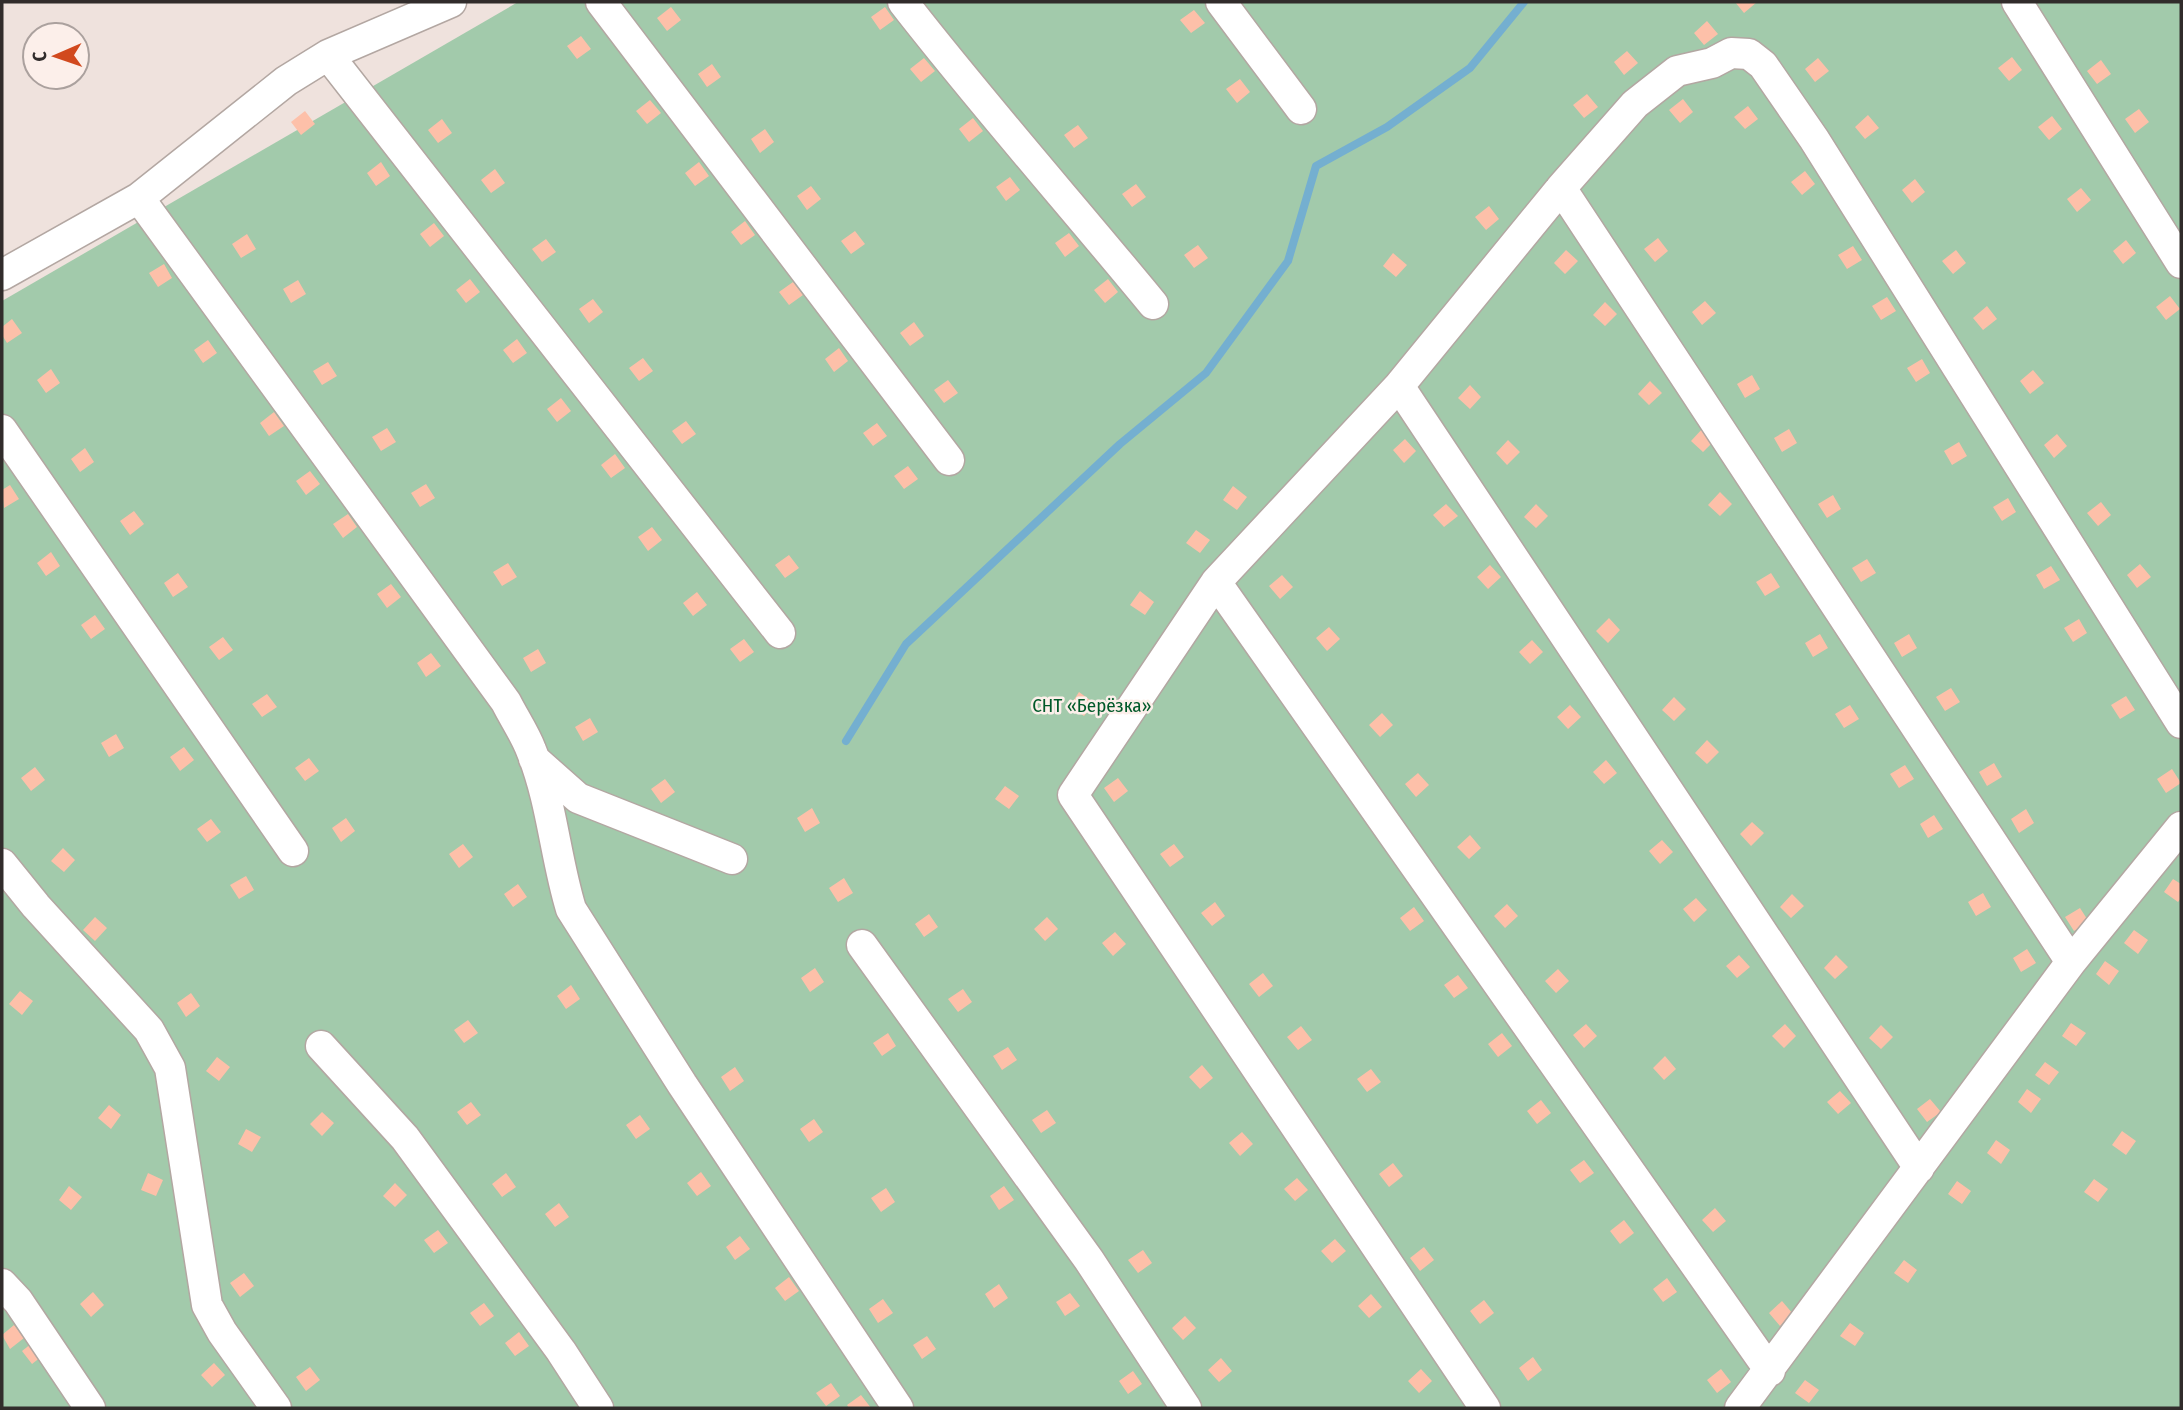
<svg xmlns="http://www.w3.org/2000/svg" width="2183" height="1410" font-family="'Fira Sans Condensed',sans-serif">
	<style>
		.green { fill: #a2caab }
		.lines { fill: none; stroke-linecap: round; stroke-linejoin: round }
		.stream { stroke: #74afd0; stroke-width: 8 }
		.building { fill: #fdc0a9 }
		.minor-casing { stroke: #b3a7a2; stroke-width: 33 }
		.minor { stroke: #fff; stroke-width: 30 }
		.labels { text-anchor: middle; stroke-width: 5; stroke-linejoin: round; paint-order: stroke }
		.park-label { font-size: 19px; fill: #005929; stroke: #fcefea }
	</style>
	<rect width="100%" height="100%" fill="#efe2dd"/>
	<path class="green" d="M518,2H2181V1408H2V301Z"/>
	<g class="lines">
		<path class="stream" d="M846,741L906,644L1120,444L1206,373L1288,261L1316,166L1387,127L1470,68L1524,2"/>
	</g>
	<path class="building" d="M1735,2H1757L1744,13Z
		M671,7L681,20L667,31L657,18Z
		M885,7L894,20L880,30L871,17Z
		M1194,10L1205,23L1191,33L1180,20Z
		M1707,21L1718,34L1704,45L1694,33Z
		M581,36L591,49L577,59L567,46Z
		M1627,51L1638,63L1624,75L1614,62Z
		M2012,57L2022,70L2009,81L1998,68Z
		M924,58L935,71L921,82L910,69Z
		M1818,58L1829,71L1815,82L1805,69Z
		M2101,60L2111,74L2097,84L2087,71Z
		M712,64L721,77L707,87L698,74Z
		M1240,79L1250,92L1237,103L1226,89Z
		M1587,94L1598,107L1584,118L1573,105Z
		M1683,99L1693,112L1680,123L1669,110Z
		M650,100L661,113L647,124L636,111Z
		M1748,106L1758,119L1745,129L1734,117Z
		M2139,109L2149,122L2135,133L2125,119Z
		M305,111L315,124L301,135L291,122Z
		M1868,115L1879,128L1865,139L1855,127Z
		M2052,116L2062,129L2049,140L2038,127Z
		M973,118L983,131L969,142L959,129Z
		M442,119L452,133L438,143L428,130Z
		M1078,125L1088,138L1074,148L1064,135Z
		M765,129L774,142L760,153L751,139Z
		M381,162L390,176L376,186L367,173Z
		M699,162L709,176L695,186L685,173Z
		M495,169L505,183L491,193L481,180Z
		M1805,171L1815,184L1802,195L1791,182Z
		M1010,177L1020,190L1006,201L996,187Z
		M1915,179L1925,192L1912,203L1902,190Z
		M1136,184L1146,197L1132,207L1122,194Z
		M811,186L821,199L807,210L797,196Z
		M2081,188L2091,200L2077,212L2067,199Z
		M1489,206L1499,219L1486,230L1475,217Z
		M745,221L755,235L741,245L731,232Z
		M434,223L444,236L430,247L420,234Z
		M855,231L865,244L851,254L841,241Z
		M1069,233L1079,246L1065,257L1055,243Z
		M247,234L256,249L241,258L232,244Z
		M1658,238L1668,251L1655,262L1644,249Z
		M546,239L556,252L542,262L532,249Z
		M2126,240L2136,253L2123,264L2113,251Z
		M1198,245L1208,258L1194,268L1184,255Z
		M1853,246L1862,260L1847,269L1838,255Z
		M1566,250L1578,261L1565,274L1554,263Z
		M1956,250L1966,263L1953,274L1942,261Z
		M1393,253L1407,265L1396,277L1383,266Z
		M164,264L172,278L158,287L149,273Z
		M470,279L480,292L466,303L456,290Z
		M1108,279L1118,292L1105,303L1094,290Z
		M298,280L306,294L291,303L283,289Z
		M793,282L803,295L789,305L779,292Z
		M2170,296L2180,309L2166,320L2156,307Z
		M1887,297L1896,311L1881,320L1872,306Z
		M593,299L603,312L589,323L579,309Z
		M1705,301L1716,313L1702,325L1692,312Z
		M1605,302L1617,314L1605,326L1593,315Z
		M1987,306L1997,319L1983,330L1973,318Z
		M12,319L22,333L7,343L2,335V327Z
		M914,322L924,336L910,346L900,333Z
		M517,339L527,353L513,363L503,350Z
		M208,340L217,353L203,363L194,350Z
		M839,348L848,361L834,372L825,359Z
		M643,358L653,371L639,381L629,368Z
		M1922,359L1930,373L1916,382L1907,368Z
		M328,362L337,376L322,385L313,371Z
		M51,369L60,383L46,393L37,380Z
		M2033,370L2044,383L2030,394L2020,381Z
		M1752,375L1760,389L1745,398L1737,384Z
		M948,380L958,393L944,403L934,390Z
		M1650,381L1662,393L1649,405L1638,394Z
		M1470,385L1481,397L1470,409L1458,398Z
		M561,398L571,411L557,422L547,409Z
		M274,412L284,426L269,436L260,423Z
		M686,421L696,434L682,444L672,431Z
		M877,423L887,436L873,446L863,433Z
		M387,428L396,442L381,451L372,437Z
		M1703,428L1715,440L1703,452L1691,441Z
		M1789,429L1797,443L1782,452L1774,438Z
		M2057,434L2067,446L2054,458L2044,445Z
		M1405,439L1416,451L1404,463L1393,450Z
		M1508,440L1520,452L1507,465L1496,453Z
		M1959,442L1967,456L1952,465L1944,451Z
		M85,448L94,462L80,472L71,459Z
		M615,454L625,468L611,478L601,465Z
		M908,466L918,479L904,489L894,476Z
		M310,471L320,484L306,495L296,481Z
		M426,484L435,498L420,507L411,493Z
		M10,485L19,499L4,508L2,490Z
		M1233,486L1247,497L1237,510L1223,500Z
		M1720,492L1732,504L1720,516L1708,505Z
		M1833,495L1841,509L1827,518L1818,504Z
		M2008,498L2016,512L2002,521L1993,507Z
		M2101,502L2111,515L2098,526L2087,513Z
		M1446,504L1458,516L1444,527L1433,515Z
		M1536,504L1548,516L1536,528L1524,517Z
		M134,511L144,524L130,535L120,521Z
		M348,514L357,527L343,538L333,524Z
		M652,527L662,540L648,551L638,537Z
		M1196,530L1210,540L1200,553L1186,543Z
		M51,552L60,566L46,576L37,563Z
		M789,555L799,568L785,578L775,565Z
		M1867,559L1876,573L1861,582L1852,568Z
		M508,563L517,577L502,586L493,572Z
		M2140,564L2151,577L2137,588L2127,575Z
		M1490,565L1501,577L1488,589L1477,577Z
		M2051,566L2060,580L2044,589L2036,575Z
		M178,573L188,587L173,597L164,583Z
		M1771,573L1780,587L1765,596L1756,582Z
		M1282,575L1293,587L1280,599L1269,586Z
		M391,584L401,597L387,608L377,594Z
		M1140,591L1154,602L1145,615L1130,605Z
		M697,592L707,605L693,616L683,603Z
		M95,615L105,629L91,639L81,625Z
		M1609,618L1620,630L1608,643L1596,631Z
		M2079,619L2087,633L2073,642L2064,628Z
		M1329,627L1340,639L1327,651L1316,638Z
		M1820,634L1828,648L1813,657L1805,643Z
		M1909,634L1917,648L1902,657L1894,643Z
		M223,637L233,650L219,660L209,647Z
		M744,639L754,652L740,662L730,649Z
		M1532,640L1543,652L1530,664L1519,652Z
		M538,649L546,663L531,672L523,658Z
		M431,653L441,666L426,677L417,663Z
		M1951,688L1960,702L1945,711L1936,697Z
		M1079,692L1094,703L1084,716L1070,706Z
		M267,694L277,707L262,717L252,704Z
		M2126,696L2135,710L2120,719L2111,705Z
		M1674,697L1686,709L1674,721L1662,710Z
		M1570,705L1581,717L1568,729L1557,717Z
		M1850,705L1859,719L1844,728L1835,714Z
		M1382,713L1393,725L1380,737L1369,725Z
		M590,718L598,732L583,741L575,727Z
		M116,734L124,748L109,757L101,743Z
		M1707,740L1719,752L1707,764L1695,753Z
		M184,747L194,760L180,771L170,757Z
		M309,758L319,771L305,781L295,768Z
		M1606,760L1617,773L1604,784L1593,772Z
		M1994,763L2002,777L1987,786L1979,772Z
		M1905,765L1914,779L1899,788L1890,774Z
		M35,767L45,780L31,791L21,778Z
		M2172,769L2181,783L2166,793L2157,779Z
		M1418,773L1429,785L1416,797L1405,784Z
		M1118,778L1128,791L1114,802L1104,788Z
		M665,779L675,792L661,803L651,789Z
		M1005,786L1019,796L1009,809L995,799Z
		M812,808L820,823L805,832L797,818Z
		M2026,809L2034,823L2019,833L2011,819Z
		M1934,815L1943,829L1928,838L1920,824Z
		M346,818L355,831L341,842L332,828Z
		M211,819L221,832L207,842L197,829Z
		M1752,822L1764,833L1751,846L1740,834Z
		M1470,835L1481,848L1469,859L1457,847Z
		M1662,840L1673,852L1660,864L1649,851Z
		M463,844L473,857L459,868L449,854Z
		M1174,844L1184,857L1170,867L1160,854Z
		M63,848L75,860L64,872L51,861Z
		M246,876L254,890L239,899L230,885Z
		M844,878L853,893L838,902L829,888Z
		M2173,879L2181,884V898L2178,902L2164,892Z
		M518,884L527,897L513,907L504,894Z
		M1983,893L1991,907L1976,916L1968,902Z
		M1792,894L1804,906L1791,918L1780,907Z
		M1696,898L1707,910L1694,922L1683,909Z
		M1215,902L1225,916L1212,926L1201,913Z
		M1507,904L1518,916L1505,928L1494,916Z
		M1414,907L1424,921L1410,931L1400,918Z
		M2080,908L2089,922L2074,931L2065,917Z
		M929,914L938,927L924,937L915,924Z
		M95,917L107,928L95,941L83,930Z
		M1047,917L1058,929L1045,941L1034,929Z
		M2134,930L2148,940L2138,954L2124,943Z
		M1115,932L1126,944L1113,956L1102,943Z
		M2027,949L2036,963L2021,972L2013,958Z
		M1739,955L1750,967L1737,978L1726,966Z
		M1836,955L1848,967L1835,979L1824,968Z
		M2105,961L2119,971L2109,985L2096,974Z
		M815,968L824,982L810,992L801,978Z
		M1558,969L1569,981L1556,993L1545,981Z
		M1263,973L1273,986L1259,997L1249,984Z
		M1458,975L1468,988L1454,998L1444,985Z
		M571,985L580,999L566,1009L557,996Z
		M963,989L972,1002L958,1012L948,999Z
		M20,991L33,1001L22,1015L9,1004Z
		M191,993L200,1006L186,1017L177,1003Z
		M468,1020L478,1033L464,1043L454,1030Z
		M2071,1023L2086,1033L2076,1046L2062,1036Z
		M1586,1024L1597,1036L1584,1048L1573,1035Z
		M1785,1024L1796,1036L1784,1048L1772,1036Z
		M1881,1025L1893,1037L1881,1049L1869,1038Z
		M1301,1026L1312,1040L1298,1050L1287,1037Z
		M888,1033L896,1046L882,1056L873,1043Z
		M1502,1033L1512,1046L1498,1057L1488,1044Z
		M1008,1047L1017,1060L1002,1070L993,1056Z
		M1665,1056L1676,1069L1664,1080L1653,1068Z
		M217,1057L230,1067L219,1081L206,1071Z
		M2045,1062L2059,1072L2049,1085L2035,1075Z
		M1202,1065L1213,1078L1200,1089L1189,1077Z
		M735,1067L744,1081L730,1091L721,1077Z
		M1371,1069L1381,1082L1367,1092L1357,1079Z
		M2027,1089L2041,1099L2031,1113L2018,1102Z
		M1840,1091L1851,1103L1838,1114L1827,1102Z
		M1930,1099L1941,1112L1927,1122L1917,1109Z
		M1541,1100L1551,1113L1537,1124L1527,1111Z
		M471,1102L481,1115L467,1125L457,1112Z
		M109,1105L121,1115L111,1129L98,1118Z
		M1047,1110L1056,1123L1041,1133L1032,1120Z
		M322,1112L334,1123L322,1136L310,1124Z
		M640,1115L650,1129L636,1139L626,1125Z
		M814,1119L823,1132L809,1142L800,1129Z
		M246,1129L261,1137L252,1152L238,1144Z
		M2122,1131L2136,1141L2126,1155L2112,1145Z
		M1242,1132L1253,1144L1240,1156L1229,1143Z
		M1996,1140L2010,1150L2001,1164L1987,1153Z
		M1584,1160L1594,1173L1580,1183L1570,1170Z
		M1393,1163L1403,1176L1389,1187L1379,1174Z
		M701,1172L711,1186L697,1196L687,1183Z
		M148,1173L163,1180L156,1196L141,1190Z
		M506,1173L516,1187L502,1197L492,1184Z
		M1297,1178L1308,1190L1295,1201L1284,1189Z
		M2094,1179L2108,1189L2098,1202L2084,1192Z
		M1957,1181L1971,1191L1962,1204L1948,1194Z
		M395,1183L407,1195L395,1207L383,1196Z
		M69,1186L82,1197L71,1210L59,1200Z
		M1004,1186L1014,1200L999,1210L990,1196Z
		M886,1188L895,1202L881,1212L871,1198Z
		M559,1203L569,1217L555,1227L545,1214Z
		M1715,1208L1726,1221L1713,1232L1702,1220Z
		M1624,1220L1634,1233L1620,1244L1610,1231Z
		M438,1230L448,1243L434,1253L424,1240Z
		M740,1236L750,1249L735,1260L726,1247Z
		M1335,1239L1346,1251L1332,1263L1321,1251Z
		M1424,1247L1434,1260L1420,1271L1410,1258Z
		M1143,1250L1152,1263L1138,1273L1128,1260Z
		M1904,1260L1917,1270L1908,1283L1894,1273Z
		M244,1273L254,1286L240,1297L230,1283Z
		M789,1277L799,1291L785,1301L775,1288Z
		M1667,1278L1677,1292L1663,1302L1653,1289Z
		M999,1284L1008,1298L994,1308L985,1294Z
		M93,1292L104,1305L91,1317L80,1304Z
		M1070,1293L1080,1306L1065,1316L1056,1302Z
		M1371,1294L1382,1307L1369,1318L1358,1306Z
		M883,1299L893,1313L878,1323L869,1309Z
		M1484,1300L1494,1313L1480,1324L1470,1311Z
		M1782,1301L1793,1314L1780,1326L1769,1313Z
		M484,1303L494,1316L480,1326L470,1313Z
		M1185,1316L1196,1328L1183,1340L1172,1328Z
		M1850,1323L1864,1333L1855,1346L1840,1336Z
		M14,1325L24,1338L10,1349L2,1335Z
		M519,1332L529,1346L515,1356L505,1343Z
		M927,1336L936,1349L922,1359L913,1345Z
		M36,1340L46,1353L32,1364L22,1351Z
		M1533,1357L1542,1370L1528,1381L1519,1368Z
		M1221,1358L1232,1371L1219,1382L1208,1370Z
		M214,1363L225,1375L212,1387L201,1375Z
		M310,1367L320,1380L306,1391L296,1377Z
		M1421,1369L1432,1381L1419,1393L1408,1381Z
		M1721,1369L1731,1382L1717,1393L1707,1380Z
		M1133,1371L1142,1384L1128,1394L1119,1381Z
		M1805,1380L1819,1390L1809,1403L1795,1393Z
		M831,1383L840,1396L826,1406L816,1393Z
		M861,1395L871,1408H849L847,1405Z"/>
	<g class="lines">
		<g class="minor-casing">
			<path id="minor" d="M601,2L949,460
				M903,2C983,105 1070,203 1153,304
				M1221,2L1301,109
				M2017,2L2181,263
				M328,55L780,633
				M1561,188L2071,962
				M139,198L506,702C514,718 525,734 531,750C552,801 555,857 571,909L682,1084L898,1408
				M2,275L139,198L286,81L328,55L451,2
				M1399,386L1919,1168
				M2,430L293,851
				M1216,582L1770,1371
				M534,759L578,798L732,859
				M2,864L36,906L149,1030L170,1068L207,1305L222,1332L276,1408
				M862,945L1089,1260L1186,1408
				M321,1046L405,1138L561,1351L598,1408
				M2,1284L18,1301L90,1408
				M1485,1408L1073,795L1216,582L1399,386L1561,188L1635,104L1677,71L1712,63L1731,53L1749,54L1763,65L1814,139L2181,723
				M1740,1408L2071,962L2181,827"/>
		</g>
		<use href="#minor" class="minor"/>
	</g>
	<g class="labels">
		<g class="park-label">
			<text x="1092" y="712">СНТ «Берёзка»</text>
		</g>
	</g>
	<rect width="2183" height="1410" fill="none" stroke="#312c2b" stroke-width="7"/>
	<g transform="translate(56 56) rotate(268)"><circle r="33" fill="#fcefea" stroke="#aba19e" stroke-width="2"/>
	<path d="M0-5L12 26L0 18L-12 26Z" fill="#d1491e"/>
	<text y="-10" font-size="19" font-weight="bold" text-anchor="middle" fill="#312c2b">С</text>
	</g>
</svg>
